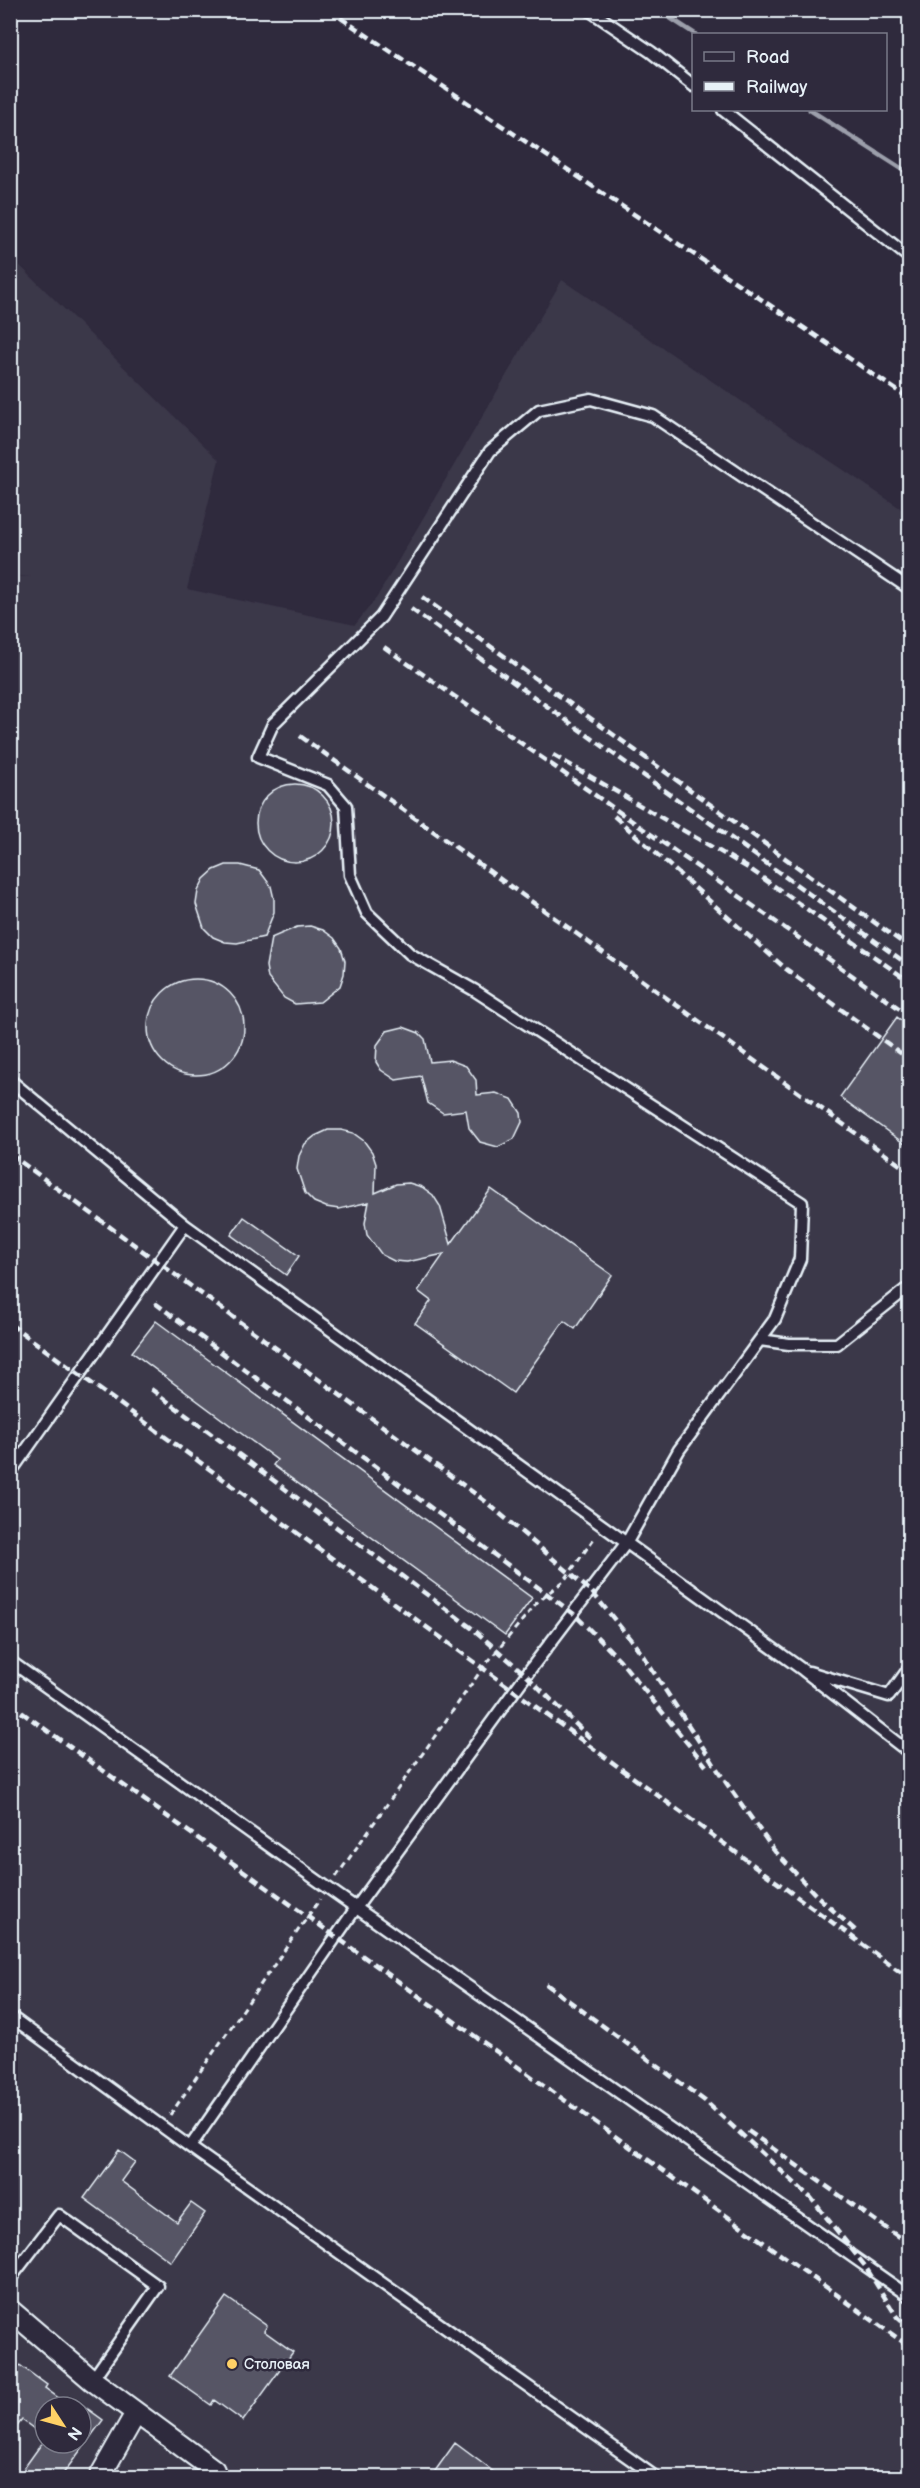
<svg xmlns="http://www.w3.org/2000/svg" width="920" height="2488" font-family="'Balsamiq Sans',sans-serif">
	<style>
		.built { fill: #3b3749; fill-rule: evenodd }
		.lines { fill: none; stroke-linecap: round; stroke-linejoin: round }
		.stream { stroke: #9c9fab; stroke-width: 5 }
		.building { fill: #575565; stroke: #e8f1f8; stroke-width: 1.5 }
		.lane-casing { stroke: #e8f1f8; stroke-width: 15 }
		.street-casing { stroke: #e8f1f8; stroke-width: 24 }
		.path { stroke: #e8f1f8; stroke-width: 3; stroke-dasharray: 6 4.5; stroke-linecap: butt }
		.lane { stroke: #2f2a3d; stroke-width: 10 }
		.street { stroke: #2f2a3d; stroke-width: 20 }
		.rail { stroke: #e8f1f8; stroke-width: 4.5; stroke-dasharray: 9 4.5; stroke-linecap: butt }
		.poi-dot { fill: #ffd166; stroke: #2f2a3d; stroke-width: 2 }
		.labels { text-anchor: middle; stroke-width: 5; stroke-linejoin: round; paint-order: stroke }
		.poi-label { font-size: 15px; fill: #e8f1f8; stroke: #2f2a3d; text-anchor: start }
	</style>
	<rect width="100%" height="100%" fill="#2f2a3d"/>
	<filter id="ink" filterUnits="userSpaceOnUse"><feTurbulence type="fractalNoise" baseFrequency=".0167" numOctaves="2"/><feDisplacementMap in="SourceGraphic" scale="12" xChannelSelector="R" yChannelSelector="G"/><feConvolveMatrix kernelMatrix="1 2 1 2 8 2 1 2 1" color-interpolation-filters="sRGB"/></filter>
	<g filter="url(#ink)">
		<path class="built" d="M10,256L219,460L187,589L355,625L377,597L562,280L909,514V2477H11L10,576L31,577L11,575ZM45,2407H81V2443H45Z"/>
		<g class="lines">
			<path class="stream" d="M658,10L695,34
				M810,110L910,174"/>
		</g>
		<path class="building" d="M256 823a39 39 0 1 1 78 0a39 39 0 1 1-78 0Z
			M226,865H240L259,870L271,886L274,899V912L264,937L237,943L225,942L213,937L204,928L196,904L198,891L204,879L214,870Z
			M310,926L323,930L334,938L341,948L345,961L344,974L340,986L320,1002L295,1004L284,998L268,978L266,966L271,938L297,927Z
			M148 1027a48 48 0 1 1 96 0a48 48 0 1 1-96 0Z
			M897,1017L909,1026V1147L840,1097Z
			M403,1027L419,1033L425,1039L430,1062L450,1060L466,1066L476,1080L477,1095L496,1093L512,1099L521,1113L522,1122L514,1139L498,1147L480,1142L469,1128L466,1110L443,1113L428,1103L421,1076L396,1080L381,1070L376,1062L377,1045L387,1031Z
			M328,1130H341L353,1133L364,1141L372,1152L376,1164L375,1193L396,1184L409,1183L422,1187L433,1195L440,1206L451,1244L491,1189L612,1275L575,1329L564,1321L513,1393L415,1323L431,1301L418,1291L444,1254L407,1262L394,1261L382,1255L367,1235L365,1223L369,1202L339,1209L326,1207L314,1202L305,1193L297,1169L299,1156L305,1144L315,1136Z
			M244,1217L299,1256L286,1275L231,1235Z
			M156,1321L532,1598L505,1635L273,1465L277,1460L132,1352Z
			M119,2150L135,2162L121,2181L177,2222L191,2203L205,2213L171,2262L84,2198Z
			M226,2297L267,2326L264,2331L293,2352L243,2421L214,2400L211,2405L170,2376Z
			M10,2358L47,2385L45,2388L71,2407H45V2437L22,2420L10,2435Z
			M81,2404L103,2420L60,2478H17L42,2443H81Z
			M455,2443L502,2478H430Z"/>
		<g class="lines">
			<g class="lane-casing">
				<path id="lane" d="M589,10L651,52L694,86
					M723,110L910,258
					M10,1080L185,1225L803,1670L910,1753
					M760,1340L789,1344H837L905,1290H910
					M10,1473L185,1225
					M10,1661L328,1888L910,2297
					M809,1672L889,1696L910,1667
					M10,2016L190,2147L657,2478
					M190,2147L356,1908L526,1675L627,1542L679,1450L775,1319L800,1259L802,1203L474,990L410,954L367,913L350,875L346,806L328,785L258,757L273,724L381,617L490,451L539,410L591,399L653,416L910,589
					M10,2279L59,2215L158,2286L92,2380"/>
			</g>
			<g class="street-casing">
				<path id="street" d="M10,2310L92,2380L214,2470L211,2478
					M99,2478L136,2413"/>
			</g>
			<path class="path" d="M336,1877L482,1669L539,1600L564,1581L595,1537
				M170,2115L320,1899"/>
			<use href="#lane" class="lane"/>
			<use href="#street" class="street"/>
			<path class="rail" d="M329,10L910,399
				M422,597L910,948
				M411,609L910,966
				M384,647L910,1016
				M300,736L910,1172
				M553,755L750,869L910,982
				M614,816L786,969L910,1060
				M10,1154L485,1501L592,1592L639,1650L727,1784L776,1853
				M155,1303L574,1614L619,1659L706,1766
				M10,1324L910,1979
				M151,1389L473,1629L526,1675L590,1738
				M10,1704L910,2347
				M772,1848L815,1894L857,1932
				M546,1984L705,2101L811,2198L865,2266L897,2317L910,2329
				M748,2131L910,2245"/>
		</g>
	</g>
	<circle class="poi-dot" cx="232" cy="2364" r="6"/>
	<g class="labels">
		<g class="poi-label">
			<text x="244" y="2369">Столовая</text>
		</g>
	</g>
	<rect width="920" height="2488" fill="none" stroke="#2f2a3d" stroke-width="36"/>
	<rect x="18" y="18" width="884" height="2452" fill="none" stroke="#e8f1f8" stroke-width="2" filter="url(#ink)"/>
	<rect x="692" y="33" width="195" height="78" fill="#2f2a3d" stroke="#797a88" stroke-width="1.5"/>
	<rect x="704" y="52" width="30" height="9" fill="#2f2a3d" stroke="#797a88" stroke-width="1.5"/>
	<text x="746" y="63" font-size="18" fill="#e8f1f8">Road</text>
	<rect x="704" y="82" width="30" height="9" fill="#e8f1f8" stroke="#797a88" stroke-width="1.5"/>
	<text x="746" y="93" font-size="18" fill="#e8f1f8">Railway</text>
	<g transform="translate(63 2425) rotate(126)"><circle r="28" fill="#2f2a3d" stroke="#797a88" stroke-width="1.5"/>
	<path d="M0-4.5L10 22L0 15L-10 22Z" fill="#ffd166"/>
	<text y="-9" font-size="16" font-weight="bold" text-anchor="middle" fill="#e8f1f8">N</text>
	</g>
</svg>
